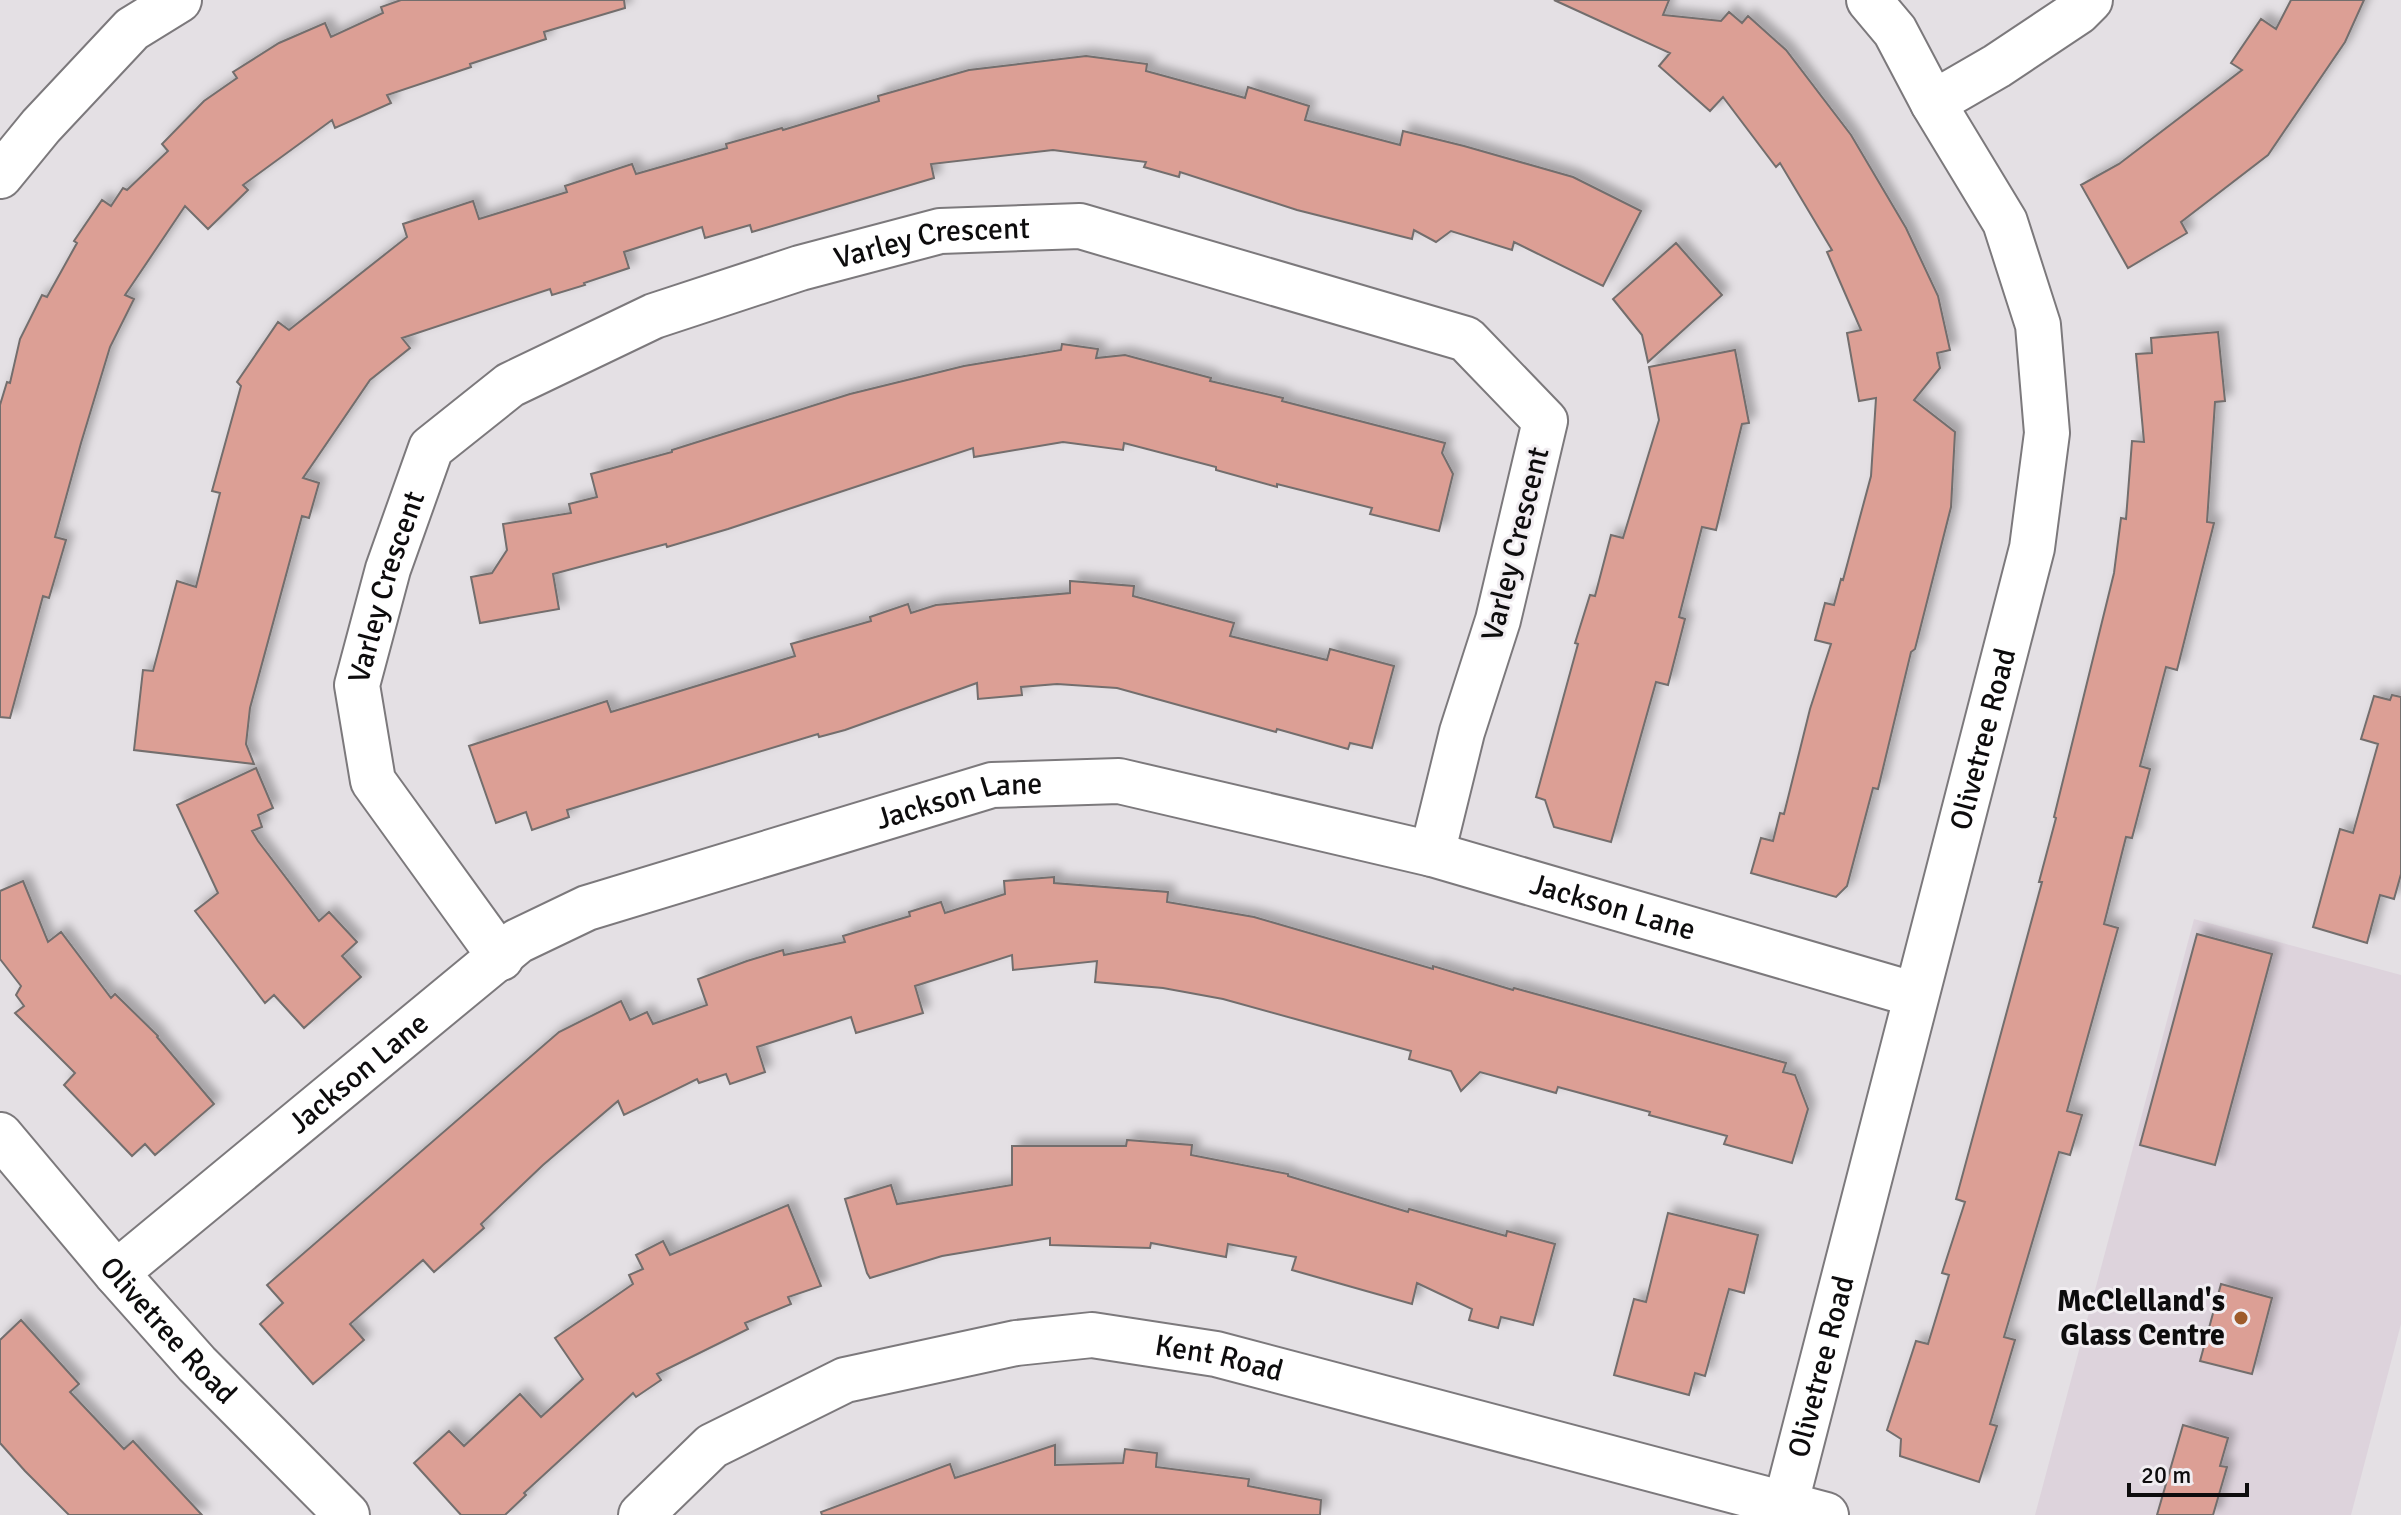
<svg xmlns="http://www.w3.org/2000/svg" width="2401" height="1515" font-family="Signika,sans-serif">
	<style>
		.built { fill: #ddd3dc }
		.building { fill: #dc9f95; stroke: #736e6d; stroke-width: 2; filter: url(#shadow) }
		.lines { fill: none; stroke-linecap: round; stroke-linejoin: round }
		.street-casing { stroke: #7c797c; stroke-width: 48 }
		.street { stroke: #fff; stroke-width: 44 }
		.poi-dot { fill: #9e5b2a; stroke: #f1edf1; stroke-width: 3 }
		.labels { text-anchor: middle; stroke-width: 6; stroke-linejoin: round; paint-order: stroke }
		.street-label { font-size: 30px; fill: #0d0c0d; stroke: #f1edf1 }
		.poi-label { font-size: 30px; font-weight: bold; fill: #0d0c0d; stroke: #f1edf1; text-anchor: end }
	</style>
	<defs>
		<filter id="shadow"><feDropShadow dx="7" dy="-7" stdDeviation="4" flood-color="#0004"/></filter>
	</defs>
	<rect width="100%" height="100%" fill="#e4e0e4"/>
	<path class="built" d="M2194,919L2401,975V1324L2351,1515H2035Z"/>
	<path class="building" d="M401,0H624L625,8L544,32L546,39L470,64L471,67L387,95L391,103L335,128L332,120L243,185L248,190L208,229L185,206L125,295L134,299L110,347L81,443L55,537L66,540L49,598L43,596L10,718L0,717V405L7,382L10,383L20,339L42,295L47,297L77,243L74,241L102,200L111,206L123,188L127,190L168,151L162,144L204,101L237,78L233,72L279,43L325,23L331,37L383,13L381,7Z
		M1554,0H1669L1663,15L1721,21L1729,12L1742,23L1748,16L1786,50L1851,135L1906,228L1938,296L1950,350L1937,353L1940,368L1914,400L1955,432L1951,507L1915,649L1911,652L1878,789L1873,788L1847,886L1836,897L1751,873L1761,838L1773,841L1780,813L1784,814L1810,709L1831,644L1815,640L1825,603L1834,605L1841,579L1843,580L1871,476L1876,398L1859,401L1847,333L1861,330L1827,252L1832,250L1780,163L1776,167L1723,97L1710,111L1659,66L1670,53Z
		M2291,0H2364L2345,42L2268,155L2181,222L2187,233L2128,268L2081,185L2119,164L2242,70L2231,63L2261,19L2276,29Z
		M1086,56L1147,64L1146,71L1245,98L1248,87L1309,106L1305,120L1400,145L1403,131L1464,146L1573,177L1641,211L1603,286L1514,242L1512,250L1451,231L1436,242L1414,230L1412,239L1297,210L1180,172L1179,177L1144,167L1146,162L1053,150L931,164L934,178L752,232L750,225L705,238L702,227L624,252L629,268L584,283L585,285L552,295L550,289L402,338L410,348L370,380L303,478L319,483L309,518L302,516L250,708L246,744L254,764L134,750L143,670L153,671L177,581L196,587L220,493L212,491L241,386L237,382L278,322L289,330L407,237L403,224L473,201L479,219L567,192L565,186L632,164L636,174L727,148L726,144L782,128L783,130L879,101L878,96L969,70Z
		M1676,243L1722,295L1648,362L1642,335L1613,299Z
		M2218,332L2225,401L2215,402L2207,522L2214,523L2177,670L2166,667L2140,766L2150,769L2132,838L2126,837L2104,924L2118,928L2067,1111L2082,1115L2070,1155L2059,1152L2004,1337L2015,1340L1990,1424L1997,1426L1979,1482L1900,1456L1901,1439L1887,1430L1916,1341L1928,1344L1949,1275L1942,1273L1965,1202L1956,1199L2042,882H2039L2056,818L2054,817L2114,573L2121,518L2126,519L2132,441L2144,442L2136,354L2152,353L2151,338Z
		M1062,344L1098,349L1096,358L1125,355L1211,378L1210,381L1283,398L1282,401L1445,443L1442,453L1453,474L1439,531L1370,514L1372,508L1277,484V487L1216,470V467L1124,443L1123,450L1063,442L974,457L973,448L728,529L667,547L666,544L553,574L559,609L480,623L471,577L492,573L507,550L503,524L571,513L569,504L597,497L591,474L672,452V450L850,394L964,366L1061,350Z
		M1735,350L1749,423L1742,424L1716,530L1702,527L1679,617L1685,619L1668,685L1656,682L1611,842L1554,827L1545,800L1536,797L1578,644L1575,643L1590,595L1595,596L1611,535L1623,538L1659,420L1649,367Z
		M1070,581L1134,586L1133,596L1234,623L1230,636L1327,660L1330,649L1394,666L1372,748L1350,743L1348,749L1277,729L1276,732L1117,688L1057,684L1021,687L1022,695L978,699L977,683L845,730L819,737L818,734L567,810L569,817L532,830L526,812L496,823L469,746L607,701L611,712L795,656L791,644L871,621L870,617L908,604L911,613L936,605L1070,593Z
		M2392,695L2401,697V874L2394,899L2380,895L2367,943L2313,927L2340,829L2353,833L2378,744L2361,739L2374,696L2390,700Z
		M256,768L273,808L258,815L262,827L252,831L258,841L319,921L329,912L357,942L342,956L361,977L304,1028L274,995L265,1003L195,911L218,893L177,805Z
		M1054,877V883L1168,892L1167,902L1254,917L1433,969V966L1513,990L1514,988L1786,1063L1783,1072L1795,1075L1808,1109L1792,1163L1724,1144L1727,1136L1649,1115L1650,1112L1558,1087L1556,1093L1480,1072L1461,1091L1451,1071L1409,1059L1411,1051L1223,999L1163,988L1095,982L1097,961L1013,970L1012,955L915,986L923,1013L856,1033L851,1017L757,1047L765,1072L730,1084L726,1074L699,1083L697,1079L624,1115L618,1101L543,1165L481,1224L484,1228L434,1272L423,1260L350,1324L364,1340L313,1384L260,1324L283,1303L267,1285L559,1032L621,1001L630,1020L647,1012L653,1024L707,1005L698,979L747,961L783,950L784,955L845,942L843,936L910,916L909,912L941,902L945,913L1005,894L1004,881Z
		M23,881L48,942L61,932L111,998L115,994L158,1036L157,1037L214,1104L155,1155L145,1144L132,1156L64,1085L75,1073L15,1013L24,1006L16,995L21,986L0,959V891Z
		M2197,934L2272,954L2215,1165L2140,1145Z
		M1127,1140L1192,1145L1191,1155L1288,1174V1176L1408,1212L1409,1209L1506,1236L1507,1231L1555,1244L1533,1325L1501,1317L1498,1328L1469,1320L1472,1309L1417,1283L1412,1304L1292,1270L1296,1257L1228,1244L1226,1257L1151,1243L1150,1248L1050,1245V1238L942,1256L870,1278L867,1273L845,1199L891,1185L897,1204L1012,1185V1146H1126Z
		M788,1205L821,1286L788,1297L791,1304L745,1323L748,1329L657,1374L661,1380L636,1397L633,1393L524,1493L526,1495L505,1515H461L414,1463L449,1431L464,1446L520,1394L541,1417L583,1379L555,1338L633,1284L629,1275L643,1269L636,1255L663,1241L670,1255Z
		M1668,1213L1758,1235L1744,1293L1729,1289L1705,1376L1695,1373L1689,1395L1614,1375L1634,1299L1646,1302Z
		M2221,1284L2272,1298L2252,1374L2200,1361Z
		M21,1320L79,1384L70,1392L124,1449L133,1441L202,1515H69L25,1471L0,1443V1340Z
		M2183,1425L2228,1438L2220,1466L2227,1467L2213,1515H2157Z
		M1055,1445V1465L1123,1463L1125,1449L1157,1453L1156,1467L1249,1479L1248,1486L1321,1500L1320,1515H822L821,1512L950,1464L955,1478Z"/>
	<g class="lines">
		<g class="street-casing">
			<g id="street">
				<path d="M1933,103L1997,66L2078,12L2090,0"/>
				<path d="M0,176L41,126L132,29L179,0"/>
				<path id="s1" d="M501,958L373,781L357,685L388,569L431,448L510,385L654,316L800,268L940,231L1080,226L1466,339L1545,421L1498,620L1462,732L1432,854"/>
				<path id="s2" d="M0,1135L116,1273L197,1364L347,1515"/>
				<path id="s3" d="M116,1273L518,941L587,908L992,785L1119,781L1432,854L1916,995"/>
				<path id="s4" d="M1785,1506L2032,548L2047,433L2038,325L2005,222L1933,103L1895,31L1869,0"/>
				<path id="s5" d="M641,1515L712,1446L845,1380L1016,1343L1092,1335L1216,1354L1826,1515"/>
			</g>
		</g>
		<use href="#street" class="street"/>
	</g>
	<circle class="poi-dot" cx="2241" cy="1318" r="8"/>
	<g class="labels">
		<g class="street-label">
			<text dy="10" stroke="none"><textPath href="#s1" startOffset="1114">Varley Crescent</textPath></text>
			<text transform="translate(1515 544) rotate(-76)" y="10">Varley Crescent</text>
			<text dy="10" stroke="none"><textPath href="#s1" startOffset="418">Varley Crescent</textPath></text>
			<text dy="10" stroke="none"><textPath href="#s4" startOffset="792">Olivetree Road</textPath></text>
			<text dy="10" stroke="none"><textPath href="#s3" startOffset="986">Jackson Lane</textPath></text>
			<text dy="10" stroke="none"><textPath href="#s3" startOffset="1658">Jackson Lane</textPath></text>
			<text dy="10" stroke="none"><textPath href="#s3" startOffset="314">Jackson Lane</textPath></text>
			<text dy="10" stroke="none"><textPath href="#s2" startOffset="258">Olivetree Road</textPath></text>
			<text dy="10" stroke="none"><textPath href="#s5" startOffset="628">Kent Road</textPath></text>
			<text dy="10" stroke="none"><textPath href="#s4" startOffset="144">Olivetree Road</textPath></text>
		</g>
		<g class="poi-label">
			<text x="2225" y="1311">McClelland's<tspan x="2225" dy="34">Glass Centre</tspan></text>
		</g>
	</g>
	<path d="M2129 1483v12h118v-12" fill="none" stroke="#0d0c0d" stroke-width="4"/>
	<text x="2141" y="1483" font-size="24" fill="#0d0c0d" stroke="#f1edf1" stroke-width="6" paint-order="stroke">20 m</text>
</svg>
